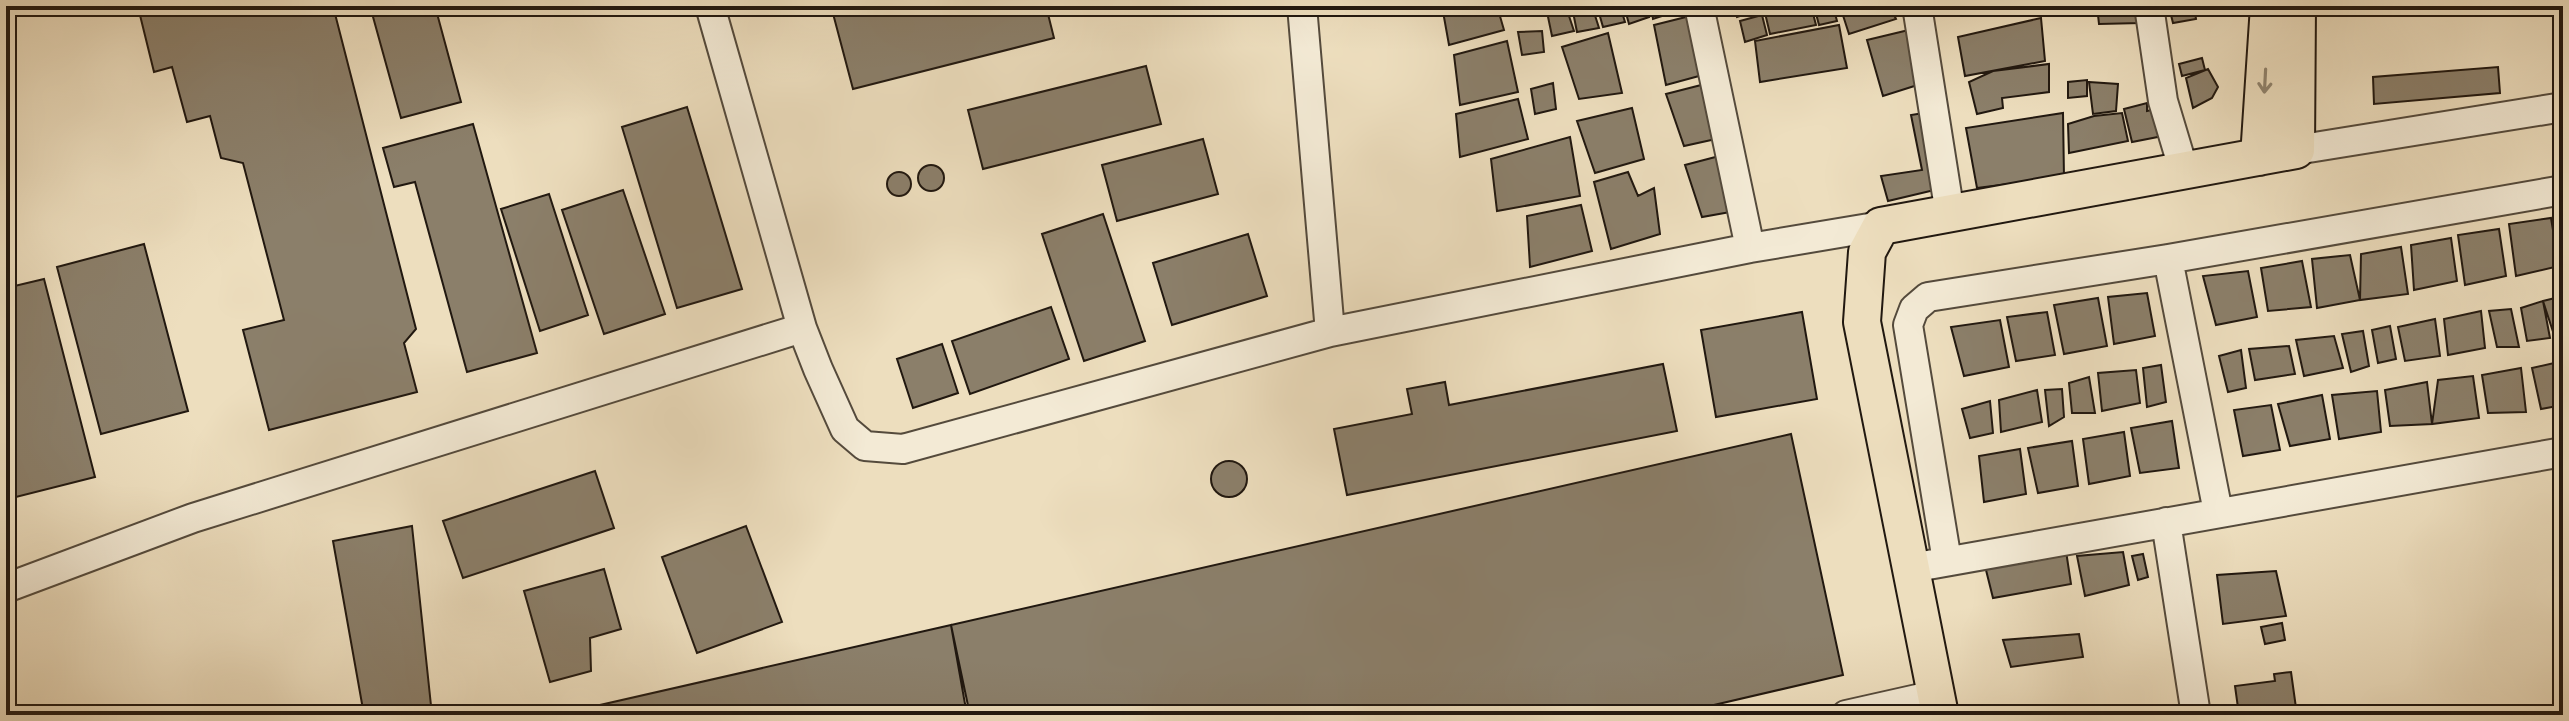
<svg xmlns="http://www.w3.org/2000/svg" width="2569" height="721" font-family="Cardo,serif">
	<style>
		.building { fill: #8b7f6a; stroke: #211810; stroke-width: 2 }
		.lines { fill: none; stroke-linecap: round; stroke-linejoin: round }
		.minor-casing { stroke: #544a3c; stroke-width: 32 }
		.major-casing { stroke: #211810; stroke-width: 40 }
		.minor { stroke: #f3ead5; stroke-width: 28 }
		.major { stroke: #eddebe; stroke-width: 36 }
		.oneway { stroke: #918570 }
	</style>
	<rect width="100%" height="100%" fill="#eddebe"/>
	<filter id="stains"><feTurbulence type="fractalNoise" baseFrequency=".0025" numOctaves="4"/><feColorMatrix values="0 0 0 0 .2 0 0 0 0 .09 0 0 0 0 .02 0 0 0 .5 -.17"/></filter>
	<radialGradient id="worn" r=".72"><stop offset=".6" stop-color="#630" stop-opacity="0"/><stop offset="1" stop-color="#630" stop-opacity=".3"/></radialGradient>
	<path class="building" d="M144,6H333L416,329L404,343L417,392L269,430L243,330L284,320L243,163L221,158L210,116L187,122L172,67L154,72L138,7Z
		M370,6H435L461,102L401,118Z
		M831,6H1046L1054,38L853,89Z
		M1442,6H1497L1504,30L1449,45Z
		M1592,6L1599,28L1577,32L1572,7Z
		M1597,6H1620L1625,22L1603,27Z
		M1624,6H1646L1649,17L1629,24Z
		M1651,6H1672L1674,12L1653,19Z
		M1734,6H1771L1737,17Z
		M1790,6H1811L1816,25L1770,34L1765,13Z
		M1814,6H1833L1837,21L1819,25Z
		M1840,6H1890L1896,19L1849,34Z
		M2097,6H2140L2141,23L2099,24Z
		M2173,6H2194L2196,19L2173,23L2169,7Z
		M1566,7L1574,31L1552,36L1547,12Z
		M1694,15L1710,73L1666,85L1654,25Z
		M1762,15L1767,35L1745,42L1740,21Z
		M2041,18L2045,61L1965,76L1958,37Z
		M1839,25L1847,68L1760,82L1755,41Z
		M1917,28L1927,82L1883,96L1867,40Z
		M1542,31L1544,52L1522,55L1518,32Z
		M1608,33L1622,93L1579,99L1562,47Z
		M1507,41L1518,92L1460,105L1454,55Z
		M2202,58L2205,70L2182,76L2179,64Z
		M2049,64V92L2002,98L2003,108L1977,114L1969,82L1993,71Z
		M1146,66L1161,124L983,169L968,110Z
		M2498,67L2500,93L2374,104L2373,77Z
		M2208,69L2218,87L2212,98L2193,108L2186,78Z
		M2087,80V96L2068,98V82Z
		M2089,82L2118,84L2116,111L2093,114Z
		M1553,83L1556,109L1535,114L1531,89Z
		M1709,83L1725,137L1684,146L1666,94Z
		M1518,99L1528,139L1460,157L1456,114Z
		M2147,103V111L2156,109L2168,135L2132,142L2124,109Z
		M687,107L742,289L677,308L622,127Z
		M1632,108L1644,159L1595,173L1577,121Z
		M1930,112L1943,188L1888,201L1881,176L1922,170L1911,115Z
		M2063,113L2064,177L1977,188L1966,128Z
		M2122,113L2128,141L2069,153L2068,124L2094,116Z
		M473,124L537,353L467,372L415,182L394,187L383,148Z
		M1570,137L1580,196L1497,211L1491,159Z
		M1203,139L1218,194L1117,221L1102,165Z
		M1723,155L1736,211L1702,217L1685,165Z
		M918 178a13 13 0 1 1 26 0a13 13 0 1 1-26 0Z
		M887 184a12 12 0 1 1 24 0a12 12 0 1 1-24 0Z
		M1628,172L1638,196L1654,188L1660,234L1611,249L1594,182Z
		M623,190L665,314L604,334L562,210Z
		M549,194L588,315L540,331L501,209Z
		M1581,205L1592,251L1530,267L1527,216Z
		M1103,214L1145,341L1084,361L1042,234Z
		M2551,218L2559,266L2516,276L2509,224Z
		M2499,229L2506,276L2465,285L2458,235Z
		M1248,234L1267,296L1172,325L1153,263Z
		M2451,238L2457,281L2414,290L2411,245Z
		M144,244L188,411L101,434L57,267Z
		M2401,247L2408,294L2360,300L2361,254Z
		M2350,255L2360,300L2317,308L2312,259Z
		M2302,261L2311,307L2268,311L2261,268Z
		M2248,271L2257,317L2216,325L2203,276Z
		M44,279L95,477L8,499L6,288Z
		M2147,293L2155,336L2114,344L2108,297Z
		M2563,296V340L2556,341L2543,301Z
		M2098,298L2107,346L2064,354L2054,305Z
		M2543,301L2550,338L2527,341L2521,308Z
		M1051,307L1069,359L970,394L952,341Z
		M2511,309L2519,347H2497L2489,311Z
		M2481,311L2485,348L2448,355L2444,319Z
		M1802,312L1817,399L1716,417L1701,330Z
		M2047,312L2055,355L2016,361L2007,317Z
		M2435,319L2440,356L2405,361L2398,327Z
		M2000,320L2009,367L1964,376L1951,327Z
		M2390,326L2396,359L2378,363L2372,330Z
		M2363,331L2369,366L2351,372L2342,334Z
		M2334,336L2343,368L2304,376L2296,340Z
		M942,344L958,393L913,408L897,359Z
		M2289,346L2295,374L2255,380L2249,349Z
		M2241,350L2246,388L2228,392L2219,356Z
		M2563,361V405L2541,409L2532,368Z
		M1663,364L1677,431L1347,495L1334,429L1412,414L1407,389L1445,382L1449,405Z
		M2161,365L2166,402L2147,407L2143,368Z
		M2521,368L2526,412L2488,413L2482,375Z
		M2136,370L2140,403L2102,411L2098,373Z
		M2473,376L2479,418L2432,424L2438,380Z
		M2089,377L2095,413H2072L2069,383Z
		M2427,382L2432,424L2390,426L2385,390Z
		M2062,389L2064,417L2049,426L2045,390Z
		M2037,390L2042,422L2001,432L1999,400Z
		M2377,391L2381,432L2339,439L2332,395Z
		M2322,395L2330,439L2290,446L2278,404Z
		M1990,401L1993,433L1970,438L1962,409Z
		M2271,405L2280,450L2243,456L2234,410Z
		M2172,421L2179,468L2140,473L2131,428Z
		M2124,432L2130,476L2089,484L2083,439Z
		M1791,434L1843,675L1671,715H970L951,625Z
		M2072,441L2078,486L2038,493L2028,448Z
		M2020,449L2026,494L1984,502L1979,456Z
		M1211 479a18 18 0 1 1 36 0a18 18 0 1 1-36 0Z
		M595,471L614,528L463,578L443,521Z
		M412,526L432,715H364L333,541Z
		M746,526L782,622L697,653L662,557Z
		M2066,551L2071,584L1993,598L1985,566Z
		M2123,552L2129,585L2085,596L2077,556Z
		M2143,554L2148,577L2138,580L2132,556Z
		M604,569L621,629L590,638L591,671L550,682L524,591Z
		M2276,571L2286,616L2223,624L2217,575Z
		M2282,623L2285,640L2265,644L2261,627Z
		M951,625L967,715H556Z
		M2079,634L2083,657L2011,667L2003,640Z
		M2291,672L2297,715H2239L2235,686L2275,681L2274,674Z"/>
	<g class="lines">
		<g class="minor-casing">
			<path id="minor" d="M710,6L802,328L818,369L845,429L865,446L903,449L1330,332L1750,248L1881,226
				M1302,6L1330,332
				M1699,6L1750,248
				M1917,6L1950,214
				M2149,6L2163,101L2184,171
				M2296,150L2563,107
				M2168,259L2218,512
				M2166,522L2196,715
				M1947,561L1908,325L1914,309L1928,297L2168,259L2563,190
				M1928,565L2563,452
				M6,588L193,518L802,328
				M1846,715L1935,695"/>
		</g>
		<g class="major-casing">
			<path id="major" d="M2259,157L2269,6
				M1940,715L1862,322L1867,252L1881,226L2296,150L2297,6"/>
		</g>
		<use href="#minor" class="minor"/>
		<use href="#major" class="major"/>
	</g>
	<defs><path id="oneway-shaft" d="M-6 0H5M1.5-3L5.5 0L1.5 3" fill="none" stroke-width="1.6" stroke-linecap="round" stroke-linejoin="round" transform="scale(2)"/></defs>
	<use class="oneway" href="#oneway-shaft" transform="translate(2265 81) rotate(93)"/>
	<rect width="2569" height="721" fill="none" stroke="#eddebe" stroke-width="32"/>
	<rect x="8" y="8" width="2553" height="705" fill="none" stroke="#211810" stroke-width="4"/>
	<rect x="16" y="16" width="2537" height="689" fill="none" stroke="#211810" stroke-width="2"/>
	<rect width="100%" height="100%" filter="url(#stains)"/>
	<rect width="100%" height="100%" fill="url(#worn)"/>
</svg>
